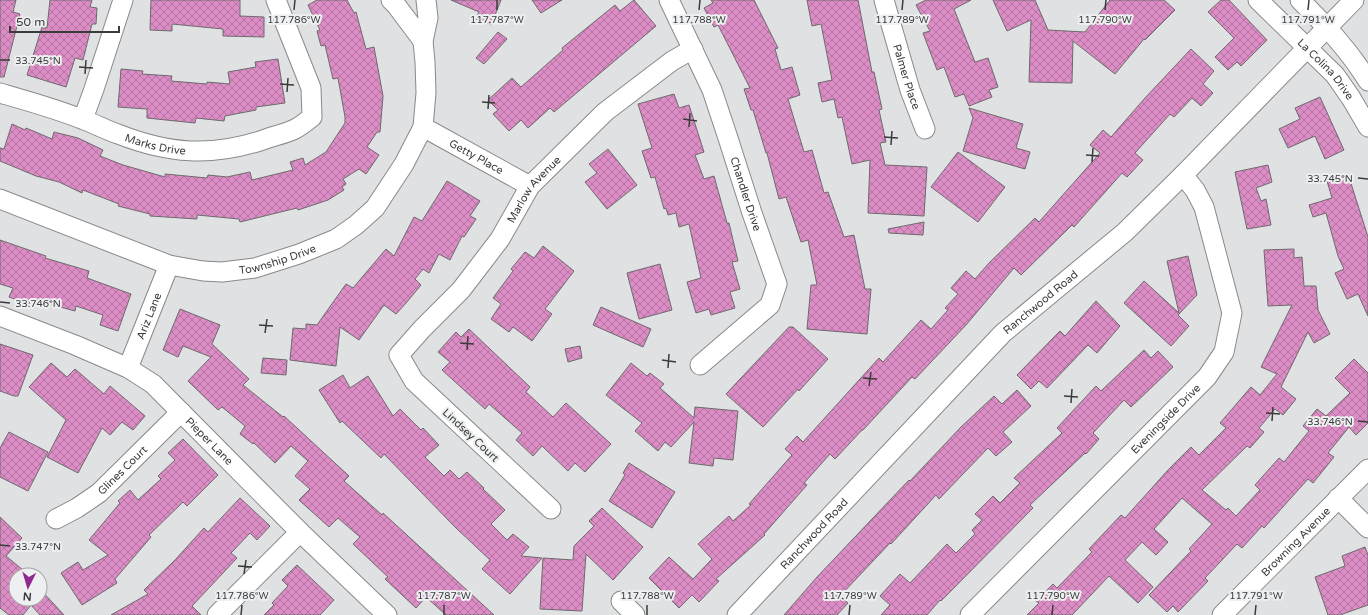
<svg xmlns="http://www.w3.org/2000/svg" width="1368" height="615" font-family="'Varela Round',sans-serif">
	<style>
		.building { fill: url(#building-cross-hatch); stroke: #6c6a6c }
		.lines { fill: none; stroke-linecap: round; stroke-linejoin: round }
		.minor-casing { stroke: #88898b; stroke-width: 21 }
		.minor { stroke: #fff; stroke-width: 19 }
		.ticks { fill: none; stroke: #3a3b3b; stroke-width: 1.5 }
		.labels { text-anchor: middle; stroke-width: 4; stroke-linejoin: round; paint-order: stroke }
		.street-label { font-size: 11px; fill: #3a3b3b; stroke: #eeeff1 }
		.ticks-label { font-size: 10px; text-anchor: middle; fill: #3a3b3b; stroke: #eeeff1; stroke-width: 4; stroke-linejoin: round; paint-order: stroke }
	</style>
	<defs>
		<pattern id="building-cross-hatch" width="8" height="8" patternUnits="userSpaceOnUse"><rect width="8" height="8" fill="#dd8dc5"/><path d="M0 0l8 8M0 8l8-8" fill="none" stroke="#b474a1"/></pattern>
	</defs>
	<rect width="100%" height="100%" fill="#e0e1e3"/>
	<path class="building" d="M0,0H16L13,12L20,14L4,77H0Z
		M50,0H92L90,7L97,8L96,24H92L83,60L75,58L66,87L27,75L42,27L47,28Z
		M151,0H240V16L264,17V37L223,36V29L172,24V31L150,30Z
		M317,0H347L354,13L356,12L366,49L374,47L383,96L380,132H377L367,147L379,155L366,174L359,169L343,179L346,184L342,187L344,190L328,200L298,210L297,208L240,222L239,219L197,215V219L150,216V214L118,206L119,204L83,190L82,193L59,182L36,176L0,161V148L4,149L12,124L25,130L26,128L52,139L54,132L78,138L103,150L100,156L123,165L165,177V174L207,178L208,175L227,177L250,172L252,180L293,170L290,162L303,158L305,165L326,152L345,123V117L338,78L333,79L325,45L321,46L317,31L320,30L308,5Z
		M451,0H501L491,25L476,19L479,12Z
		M532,0H562L541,13Z
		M634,0L656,26L554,112L550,108L528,128L521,120L509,131L493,114L498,110L488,100L512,78L521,87L563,50L562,48L615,5L620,11Z
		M711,0H754L778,48L775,49L781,70L792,67L800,95L788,99L804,152L812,150L824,193L828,192L844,237L854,235L865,289H871L867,334L807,329L811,285H817L808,240L801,242L786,197L779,199L767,153H766L753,110H751L744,89L750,88L718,25L714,27L704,8L713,3Z
		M807,0H858L872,72H874L882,109L879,110L886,142L880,143L885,165L927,167L924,216L868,213L870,160L852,164L842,117L838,118L834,99L822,102L818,83L832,80L821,24L812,26Z
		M926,0H971L954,9L975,62L988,58L998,87L989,90L992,97L969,106L964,94L955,97L944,67L937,70L923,33L930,31L916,5Z
		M993,0H1035L1048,30L1085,32L1110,0H1164L1175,10L1145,40L1144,39L1115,74L1073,41L1072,83L1029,82L1031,20L1007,31Z
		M1221,0H1229L1267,40L1241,66L1237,62L1228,70L1215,57L1234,38L1208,12Z
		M498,32L507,39L484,64L476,58Z
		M1191,49L1214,71L1203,84L1213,93L1201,106L1192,98L1174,117L1170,114L1135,153L1143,160L1127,177L1122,173L1074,227L1072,225L1021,275L1014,268L966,325L915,379L912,377L863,430H862L835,459L830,454L804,483L807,485L764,534L765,535L716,579L719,581L699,602L692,595L679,608L649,578L669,557L693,579L712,559L698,544L729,516L733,521L751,505L749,504L792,455L785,449L797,436L803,442L879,358L883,362L921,320L931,329L948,310L945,308L958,294L951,288L966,271L975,279L989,263L1035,218L1039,222L1100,153L1090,145L1103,130L1111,137L1145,98Z
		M278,59L285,103L256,107V110L225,116L224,121L196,118L195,123L147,118V109L118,107L121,69L143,71L142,74L172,76L171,81L207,84V82L230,84L228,72L256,67L255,62Z
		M674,94L679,108L689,105L704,152L695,155L704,179L714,176L727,223H729L738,261L732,262L740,289L730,292L735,308L711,315L709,309L696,313L687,282L701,278L689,224L679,227L676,213L668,215L666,208L664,209L655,177L651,178L642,151L652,148L638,104Z
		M1320,97L1344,150L1325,159L1315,136L1288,148L1279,129L1300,119L1295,108Z
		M969,108L1023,124L1016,148L1030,152L1025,169L963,151L973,118Z
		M608,149L637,185L607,209L585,182L597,173L589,164Z
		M958,152L1005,187L978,222L931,187Z
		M1268,165L1272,182L1256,188L1261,201L1266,199L1271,225L1247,229L1235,172Z
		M1348,174L1368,237V316L1358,294L1347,299L1335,273L1344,269L1338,256L1326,213L1313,217L1309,205L1332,198L1327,181Z
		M447,181L480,201L470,216L476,219L464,237L462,236L450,260L439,254L429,273L423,269L415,279L421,285L406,303L396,314L384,305L359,340L340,327L336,366L290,360L293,328L306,329V324L317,325L346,284L353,288L386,249L394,256L414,217L422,221Z
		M924,222L923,235L889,233L888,229Z
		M0,240L46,256L45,258L89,271L87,278L131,294L118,331L100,325L103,315L76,306L75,311L31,299L29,304L9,297L13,288L0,284Z
		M543,246L574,271L545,309L552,314L532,341L513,327L509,332L491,319L501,304L493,298L513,271L511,269L525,252L534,258Z
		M1294,249V258L1302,257L1304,286H1316L1318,310L1330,334L1314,343L1308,332L1281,387L1296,399L1283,415L1275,409L1259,428L1264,432L1250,448L1247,446L1202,490L1226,510L1228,508L1236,516L1260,490L1255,485L1279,458L1284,462L1309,431L1303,426L1317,409L1326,416L1350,393L1335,378L1354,359L1368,373V423L1356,435L1349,427L1328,453L1334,457L1313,483L1308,479L1264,528L1262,526L1242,548L1237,544L1205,578L1208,581L1178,612L1173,606L1167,612L1149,595L1191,551L1189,549L1212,524L1182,498L1154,529L1168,542L1156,555L1142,542L1125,560L1153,587L1138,603L1109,576L1072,615H1027L1039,603L1036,601L1053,584L1057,588L1092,552L1089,549L1121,515L1125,518L1168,470L1191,447L1199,455L1226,428L1220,423L1251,387L1260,395L1277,374L1261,367L1292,305L1268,306L1264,250Z
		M1188,256L1197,295L1178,315L1189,326L1171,346L1124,303L1144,281L1179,313L1167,261Z
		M660,264L672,310L639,319L627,273Z
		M1096,301L1120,326L1097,353L1088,345L1047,388L1039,381L1031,389L1017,375L1060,331L1065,336Z
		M601,307L651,329L643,347L593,325Z
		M180,309L220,325L212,344L249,379L243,385L283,417L284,416L349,476L344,481L382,515L383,513L494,615H446L426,597L416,608L385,579L388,577L353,544L360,537L338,518L329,527L299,500L310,489L295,476L308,461L291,446L275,463L254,443L253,444L240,434L245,426L222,407L218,410L188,381L211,357L183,346L178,357L163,350Z
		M789,327H793L828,359L799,391L798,389L763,427L726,394Z
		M469,329L530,387L526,392L553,417L566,403L611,444L585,472L575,463L568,471L542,446L533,456L516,440L522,433L489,404L485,409L442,370L450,362L438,352L456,332L461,337Z
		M0,344L33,355L18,396H14L0,391Z
		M580,346L582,358L568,362L565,349Z
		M1144,350L1151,358L1158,351L1173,367L1131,407L1124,400L1093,433L1099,439L1086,454L1085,453L1030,505L1033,508L941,601L940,600L927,615H881L890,605L880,596L900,574L910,583L947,544L956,553L975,534L972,530L982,520L975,514L993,496L1000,503L1020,483L1014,478L1062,433L1057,428L1096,386L1101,391Z
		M263,358L287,360L286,375L261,373Z
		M51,363L67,377L75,369L104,394L110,386L145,416L133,430L122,422L110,435L102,428L78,473L47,457L66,420L29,387Z
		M631,363L647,376L650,373L664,384L660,388L694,418L695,407L738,411L733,460L714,458L713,466L689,463L694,422L671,447L665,442L658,451L635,431L642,423L606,395Z
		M343,375L350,388L368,376L393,416L400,409L421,430L423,428L439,445L425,457L444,476L450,470L459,479L467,472L484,488L483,489L505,510L491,524L507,540L513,534L529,547L521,556L542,558L510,594L482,569L490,560L455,527L384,454L381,458L342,421L340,423L319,390Z
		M1017,390L1031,406L1003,432L1012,442L996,456L988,448L939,499L936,495L891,544L890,543L840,596L848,603L837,615H784L817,577L909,480L910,481L961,427L994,396L1002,404Z
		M9,432L48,452L28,491L0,477V448Z
		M183,439L218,475L187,506L183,502L149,535L151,537L115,579L117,583L82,605L61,573L78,562L83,570L108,555L89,540L120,503L118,501L130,490L138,500L161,479L158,476L175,460L168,453Z
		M629,463L675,492L652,528L609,501L625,475L623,473Z
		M240,498L270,526L257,540L250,533L231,553L237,558L192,606L201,615H111L148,594L144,590L175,560L204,528L208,532Z
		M602,508L643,547L613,580L586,554L582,611L540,609L543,558L573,560L574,546L594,526L589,521Z
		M0,517L22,538L6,556L29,575H16V599H40V589L64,615H40L31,605L23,615H9L0,608Z
		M1365,547L1368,555V605L1340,615H1328L1315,577L1345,566L1342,556Z
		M297,565L334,600L320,615H264L274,605L272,603L288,586L282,580Z"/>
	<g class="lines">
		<g class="minor-casing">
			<g id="minor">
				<path d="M391,0L396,5L423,41"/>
				<path id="s1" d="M669,0L712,90L727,135L752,213L777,284L770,305L700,365"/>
				<path id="s2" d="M884,0L910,90L925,129"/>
				<path id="s3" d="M1258,0L1335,75L1351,98L1368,127"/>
				<path d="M1300,0C1326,26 1348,49 1368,81"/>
				<path id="s4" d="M0,93C28,101 57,109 84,120C95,124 106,130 118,134C169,154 211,157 263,140C273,136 285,134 295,129C301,126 307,121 312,117L311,88L276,0"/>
				<path d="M83,119L94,89L123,0"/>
				<path id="s5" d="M423,127L530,186"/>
				<path id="s6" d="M0,199L169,265L203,271L222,272L255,268L299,254L336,239L356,225L375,208L404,164L423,127L426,93L425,62L423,41L428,18L426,0"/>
				<path id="s7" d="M0,316L75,345L128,368L153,384L300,532L387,615"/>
				<path id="s8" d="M128,368L169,265"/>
				<path d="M1338,498L1368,528"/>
				<path id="s9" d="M551,509L414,381L399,355L422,329L461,290L500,239L530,186L605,112L672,61L693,49"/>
				<path id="s10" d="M56,519L77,508L99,493L181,412"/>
				<path d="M621,601L635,615"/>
				<path d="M217,615L300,532"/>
				<path id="s11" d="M737,615L1003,333L1125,232L1183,175L1354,0"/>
				<path id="s12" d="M970,615L1207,377L1224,352L1232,313L1204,207L1195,190L1183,175"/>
				<path id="s13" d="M1222,615L1368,469"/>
			</g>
		</g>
		<use href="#minor" class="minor"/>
	</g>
	<path class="ticks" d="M294,10L295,0M497,10V0M699,10L700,0M902,10L903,0M1105,10L1106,0M1308,10L1309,0M0,60H10M79,67L93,68M85,74L86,60M280,84L294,85M287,92L288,78M482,102L495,103M488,109L489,95M683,119L697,121M689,127L690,113M884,137L898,138M891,145L892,131M1086,155L1099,156M1092,162L1093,148M1358,178L1368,179M0,302L10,303M259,325L273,326M265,333L267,319M460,343L474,344M467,350L468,336M662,360L676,362M668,368L669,354M863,378L877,379M869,386L871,372M1064,396L1078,397M1071,403L1072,389M1266,413L1280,414M1272,421L1273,407M1358,421L1368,422M0,545L10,546M238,566L252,567M244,574L246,560M241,615L242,605M444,615V605M647,615V605M849,615L850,605M1052,615L1053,605M1255,615L1256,605"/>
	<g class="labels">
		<g class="street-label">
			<text dy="4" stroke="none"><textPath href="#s3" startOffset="97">La Colina Drive</textPath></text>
			<text dy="4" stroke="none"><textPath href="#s2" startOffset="80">Palmer Place</textPath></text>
			<text dy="4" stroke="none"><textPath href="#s4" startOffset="164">Marks Drive</textPath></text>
			<text dy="4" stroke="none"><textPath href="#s5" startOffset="61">Getty Place</textPath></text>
			<text dy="4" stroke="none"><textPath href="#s9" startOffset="432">Marlow Avenue</textPath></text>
			<text dy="4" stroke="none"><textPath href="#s1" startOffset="209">Chandler Drive</textPath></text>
			<text dy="4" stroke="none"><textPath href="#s6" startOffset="292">Township Drive</textPath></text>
			<text dy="4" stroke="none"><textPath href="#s11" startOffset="436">Ranchwood Road</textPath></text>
			<text dy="4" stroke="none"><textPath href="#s8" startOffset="56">Ariz Lane</textPath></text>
			<text dy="4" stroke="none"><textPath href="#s12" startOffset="277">Eveningside Drive</textPath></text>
			<text transform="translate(471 435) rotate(43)" y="4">Lindsey Court</text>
			<text dy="4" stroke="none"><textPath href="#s7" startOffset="248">Pieper Lane</textPath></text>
			<text dy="4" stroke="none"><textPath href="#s10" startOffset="83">Glines Court</textPath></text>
			<text dy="4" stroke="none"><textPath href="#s11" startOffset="112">Ranchwood Road</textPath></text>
			<text dy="4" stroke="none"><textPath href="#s13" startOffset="104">Browning Avenue</textPath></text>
		</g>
	</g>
	<g class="ticks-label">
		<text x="294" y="23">117.786°W</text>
		<text x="497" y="23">117.787°W</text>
		<text x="699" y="23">117.788°W</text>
		<text x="902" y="23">117.789°W</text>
		<text x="1308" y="23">117.791°W</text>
		<text x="1105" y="23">117.790°W</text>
		<text x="38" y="64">33.745°N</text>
		<text x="1330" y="182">33.745°N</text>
		<text x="38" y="307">33.746°N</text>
		<text x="1330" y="425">33.746°N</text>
		<text x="38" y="550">33.747°N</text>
		<text x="242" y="599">117.786°W</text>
		<text x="444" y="599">117.787°W</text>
		<text x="647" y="599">117.788°W</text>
		<text x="850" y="599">117.789°W</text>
		<text x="1053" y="599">117.790°W</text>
		<text x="1256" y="599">117.791°W</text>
	</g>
	<g transform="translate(28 587) rotate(185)"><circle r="19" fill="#eeeff1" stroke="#a6a7a8"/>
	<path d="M0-3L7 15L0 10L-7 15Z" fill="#90298f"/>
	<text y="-6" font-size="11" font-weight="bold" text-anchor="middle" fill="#3a3b3b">N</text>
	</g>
	<path d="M10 26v6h109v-6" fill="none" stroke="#3a3b3b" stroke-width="2"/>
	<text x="16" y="26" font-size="12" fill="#3a3b3b" stroke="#eeeff1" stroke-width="3" paint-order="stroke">50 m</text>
</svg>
